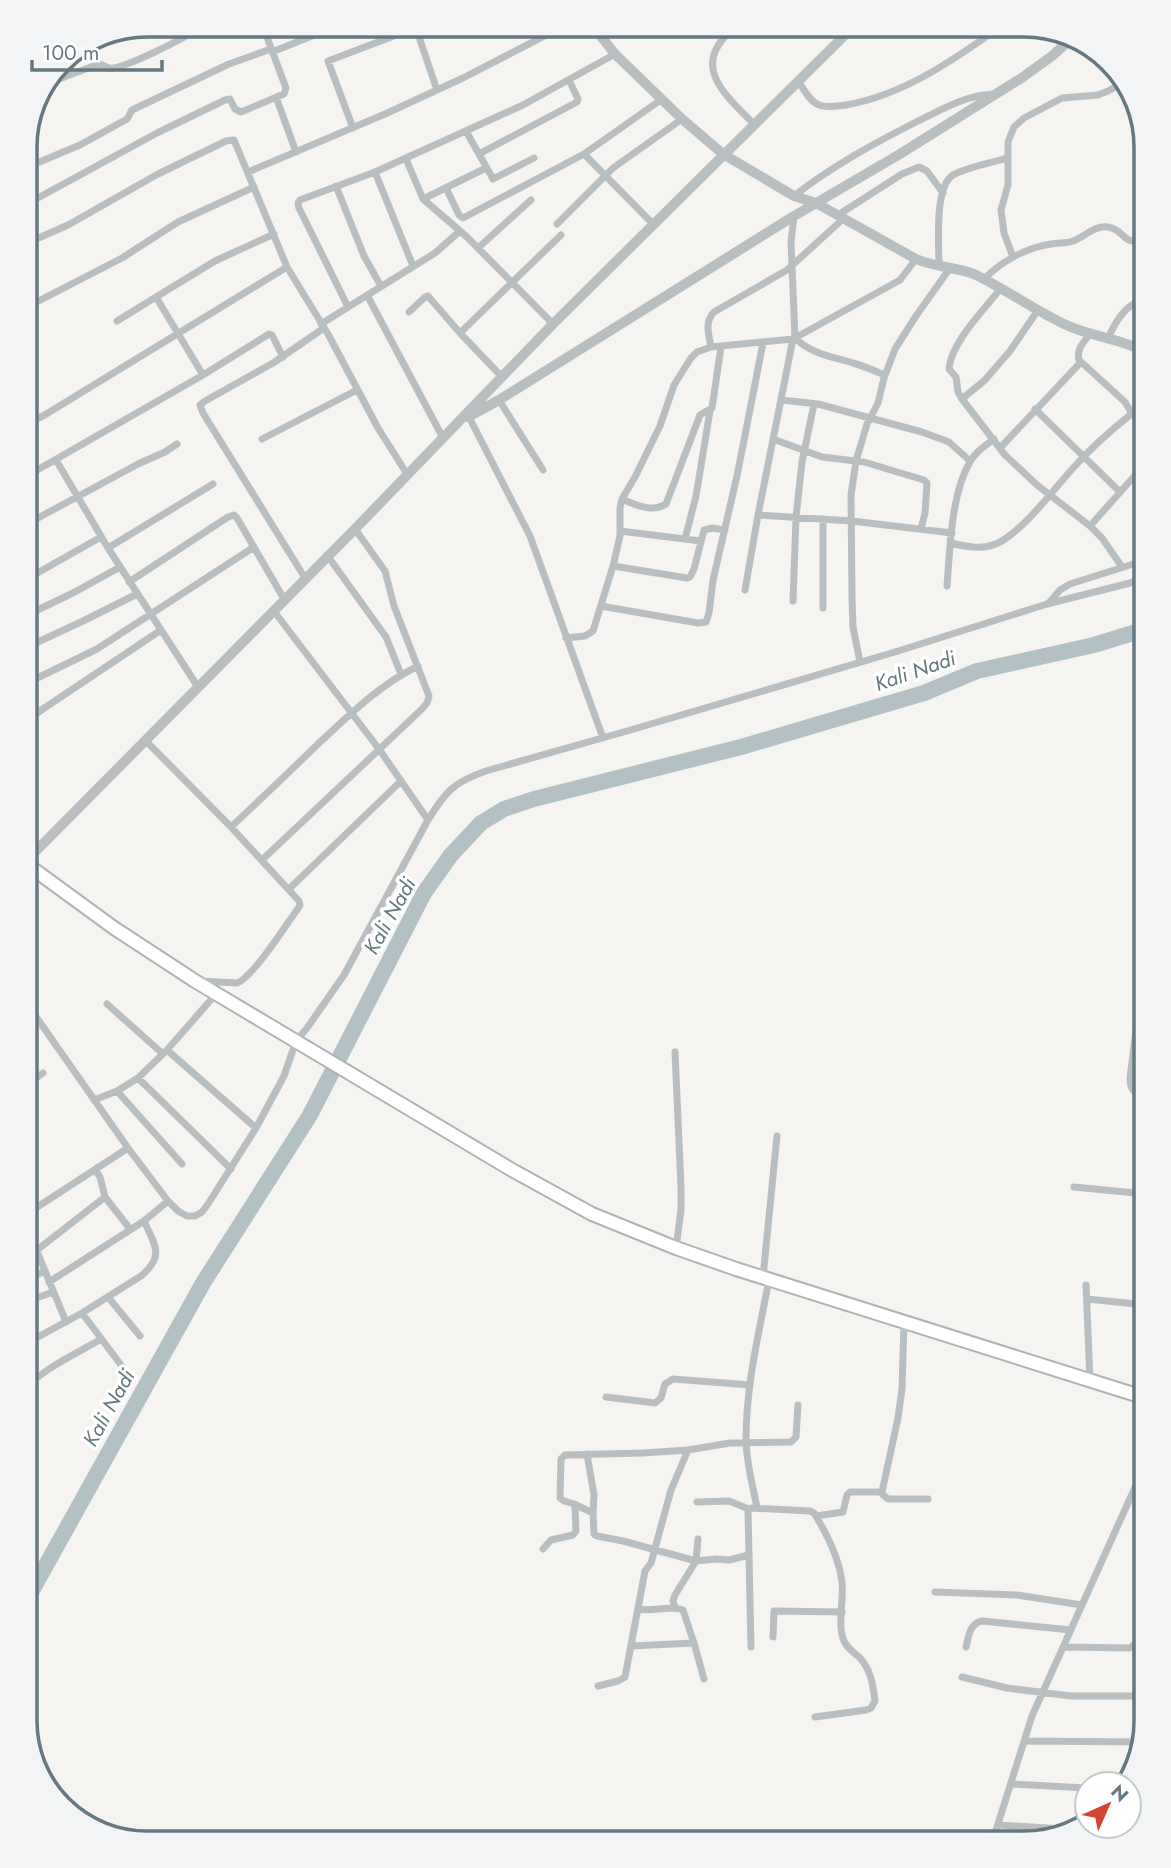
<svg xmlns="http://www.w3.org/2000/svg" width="1171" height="1868" font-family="Jost,sans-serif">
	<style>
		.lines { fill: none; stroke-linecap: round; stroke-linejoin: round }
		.river { stroke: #b4c1c4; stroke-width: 16 }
		.primary-casing { stroke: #adb3b6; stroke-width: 16 }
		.minor { stroke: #b9bfc1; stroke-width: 7 }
		.tertiary { stroke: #b9bfc1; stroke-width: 10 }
		.primary { stroke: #fff; stroke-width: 12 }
		.labels { text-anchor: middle; stroke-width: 7; stroke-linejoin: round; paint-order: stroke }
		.water-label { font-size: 21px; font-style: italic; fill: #62797d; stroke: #fff }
		.rim { fill: none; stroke: #667880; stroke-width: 3.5 }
	</style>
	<rect width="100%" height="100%" fill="#f5f4f1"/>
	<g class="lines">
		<path class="river" d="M25,1603L203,1283L310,1115L424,893L451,855L481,823L504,809L534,799L741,747L924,693L977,671L1094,645L1146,629"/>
		<g class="primary-casing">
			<path id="primary" d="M25,863L114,928L195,981L512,1170L592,1214L676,1248L736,1269L1146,1398"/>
		</g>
		<path class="minor" d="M828,27L840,38
			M734,28C689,65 724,94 754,124
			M417,31L437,90
			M272,52L322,32
			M798,81C804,89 809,101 819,105C827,108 837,106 846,105C904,95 955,59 1003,25
			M51,82L99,64C103,65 105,67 109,68C121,71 179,40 192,33
			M276,97L296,152
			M353,128L328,61L407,31
			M466,131L493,179L534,158
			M479,154L577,102L578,99L569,80
			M25,158L28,131
			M406,159L423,199L467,237L553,324
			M25,168L80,145L127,119L132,110L229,64L271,49
			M248,172L385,114L463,78L558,29
			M375,172L413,266
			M336,186L364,256L381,286
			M446,188L459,215L463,218L584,154
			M794,196C832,166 875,143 918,121C943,109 966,95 994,94
			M423,199L486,168
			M25,205L157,133L225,100L230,99L235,109L241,112L284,94L286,88L265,32
			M838,215L902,174L919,167L927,171L943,193
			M794,216L791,242L795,338C811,354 833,357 853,363C864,366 875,371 885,375
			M557,224L613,168L682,119
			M653,224L584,154L662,99
			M25,244L68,225L158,174L226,141L234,140L287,267L328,334L378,428L407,474
			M478,248L531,200
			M1013,257L1004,233L1001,210L1008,185V142L1014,127L1024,118L1062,98L1098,95L1108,91L1124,82
			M939,266C939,245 934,187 953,175C967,167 991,163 1007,158
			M1146,277C1143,261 1134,232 1146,219
			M984,279C1002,261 1026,248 1051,244C1059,242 1065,244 1073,241C1084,237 1095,225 1108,227C1124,229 1122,245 1141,240
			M1001,288C985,309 951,342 949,369L956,377L958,392L962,399L1005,455L1037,485L1090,526L1102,538L1122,567
			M367,295L443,438
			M348,307L299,208L298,203L300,200L375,172L523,105L615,54
			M25,308L122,258L178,222L254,187
			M409,312L424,298L428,296L460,333
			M117,321L156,297
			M321,324L435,253L460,231
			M1108,338C1114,326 1120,313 1132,305C1137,302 1142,300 1146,296
			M711,347C709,334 704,323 714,312L787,270L844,218
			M203,375L269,334L272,335L283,357
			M502,377L460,333L561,235
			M962,399L985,380L1010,351L1038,310
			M499,400L543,470
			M781,400L818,404L922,432L949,442L970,461
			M1035,409L1120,492
			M469,417L530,536L603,738
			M25,425L43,416L287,267
			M262,439L357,390
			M773,439L822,457L864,462L924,480L927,483L925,513L921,529
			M1000,448L1081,362
			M56,460L108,548L198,687
			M25,477L203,375L156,297L215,261L274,234
			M622,499C636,505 652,513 666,504L700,415L712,408L721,347
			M758,515L852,521L952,533
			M25,525L138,464L165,452L177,444
			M1090,526L1146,463
			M620,531L701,541
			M685,539L696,496L710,411
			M951,543C967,547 983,550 998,543C1024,530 1054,489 1074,467C1090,449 1110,431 1129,416L1131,412L1125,402L1079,360C1076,349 1084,342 1090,334
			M108,548L213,484
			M327,555L386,637L401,674
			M613,566L687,578L690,577L694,569L704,530L712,528L725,530
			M305,578L203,413L200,405L205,401L273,363L324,328
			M25,580L101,537
			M129,582L228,517L234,515L237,518L284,599
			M947,586C950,549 951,494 970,462C975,452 985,446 994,439
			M745,590L758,515L793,339
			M793,601L796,517L802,462L814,404
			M1048,604L1060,590L1070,584L1146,560
			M601,606L698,623L706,622L709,613L713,580L737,476L763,343
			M823,608V519
			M273,610L379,749L428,820
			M25,616L73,593L120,567
			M566,638L585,636L593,631L613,566L620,536V508L622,499L635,477L660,426L674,385L691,358L697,352L711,347L793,339L900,280L916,259
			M25,648L83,621L137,594
			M860,662L853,627L852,598L851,495L856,461L867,424L878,403L884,378L895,349L916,316L950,268
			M25,684L97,649L254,547
			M25,721L161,630
			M145,740L231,827L299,901L300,905L297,910C285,926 253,977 237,983L199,981
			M231,827C260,800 288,773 317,745C348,716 379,685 418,666
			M262,860L422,709L427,703L429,696L394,606L385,571L355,529
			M289,889L401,781
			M1146,951L1130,1078C1130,1090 1134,1094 1146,1095
			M25,1001L128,1148L168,1201L178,1211L187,1216H195L202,1212L208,1204L256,1128L284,1076L296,1041L307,1028L344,975L428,820C446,791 454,782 486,771L634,729L895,652L1047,604L1130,583L1146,576
			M107,1004L163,1054
			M167,1050L256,1128
			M675,1052L681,1187V1210L676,1248
			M138,1078L231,1169
			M25,1086L43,1073
			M117,1091L182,1164
			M94,1100L117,1091L138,1078L167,1050L216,994
			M95,1170L100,1177L105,1197L130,1229
			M1074,1187L1146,1194
			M25,1215L128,1148
			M25,1222L66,1322
			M37,1250L105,1197
			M763,1277L777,1136
			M25,1278L44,1272
			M49,1282L144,1221L168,1201
			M1086,1285L1090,1381
			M108,1297L140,1336
			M1087,1299L1146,1305
			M25,1302L53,1292
			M82,1313L124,1369
			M904,1323L902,1389L898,1418L882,1492L883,1495L888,1499H928
			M25,1344L82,1313L141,1276C165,1256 155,1245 144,1221
			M25,1390C38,1371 80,1352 101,1339
			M606,1397L655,1403L661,1398L665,1384L673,1379L750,1385
			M587,1454L594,1495L593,1513
			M697,1502L729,1501L749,1509
			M574,1504L593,1513L594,1534L597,1536L623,1541L696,1561L716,1559L729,1560L749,1555
			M757,1508C753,1486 746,1462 746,1439C746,1385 759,1332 769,1280
			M816,1516L843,1512L847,1495L850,1492H882
			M543,1549L551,1540L573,1535L576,1531L575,1506L574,1504L564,1501L560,1498L561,1459L565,1455L643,1453L688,1450L730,1443L791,1442L796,1437L798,1405
			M935,1592L1017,1595L1082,1605
			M675,1608L673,1601L675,1595L696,1561L698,1539
			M638,1609C653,1612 669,1605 683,1610L694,1643L704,1679
			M773,1637L774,1611L842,1612
			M631,1646L694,1643
			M751,1647L748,1510L751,1508L810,1511L814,1513C827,1534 839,1558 842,1582C844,1599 837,1626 844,1641C847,1648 853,1652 859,1657C871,1669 873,1685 875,1701L871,1708L866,1710L815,1717
			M966,1647C969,1636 969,1624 982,1621L1071,1630
			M1064,1647L1130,1648L1136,1643L1138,1621
			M962,1677L1007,1688L1071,1696H1146
			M598,1686L618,1681L625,1677L645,1571L651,1563L671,1490L688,1450
			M1025,1741L1141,1742
			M1012,1784L1087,1788
			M998,1825L1079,1830
			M992,1843L1032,1716L1146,1463"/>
		<path class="tertiary" d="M595,29L615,54L682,119L723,154L794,196L816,203L916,259C935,267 955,267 974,274C1005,289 1033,309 1064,324C1091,337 1120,338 1146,352
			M468,417L499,400L794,216L900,154L1023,77L1052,56L1072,38
			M25,862L355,529L553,324L853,27"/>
		<use href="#primary" class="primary"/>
	</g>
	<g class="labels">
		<g class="water-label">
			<text transform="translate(915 671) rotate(-19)" y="7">Kali Nadi</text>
			<text transform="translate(390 916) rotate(-61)" y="7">Kali Nadi</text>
			<text transform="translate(109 1408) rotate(-61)" y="7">Kali Nadi</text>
		</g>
	</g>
	<path d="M0 0H1171V1868H0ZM147 37H1024A110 110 0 0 1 1134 147V1721A110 110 0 0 1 1024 1831H147A110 110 0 0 1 37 1721V147A110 110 0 0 1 147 37Z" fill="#f3f4f5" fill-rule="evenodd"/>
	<path class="rim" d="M147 37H1024A110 110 0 0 1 1134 147V1721A110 110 0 0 1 1024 1831H147A110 110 0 0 1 37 1721V147A110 110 0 0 1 147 37Z"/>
	<g transform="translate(1108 1805) rotate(45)"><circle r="33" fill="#ffffff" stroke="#c2c9cc" stroke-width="2"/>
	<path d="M0-5L12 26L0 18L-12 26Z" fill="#d44532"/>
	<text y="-10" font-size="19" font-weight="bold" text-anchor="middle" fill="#667880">N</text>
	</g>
	<path d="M32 60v10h130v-10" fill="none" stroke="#667880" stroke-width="3.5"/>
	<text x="42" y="60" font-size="21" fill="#667880" stroke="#ffffff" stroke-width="5" paint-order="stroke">100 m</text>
</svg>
